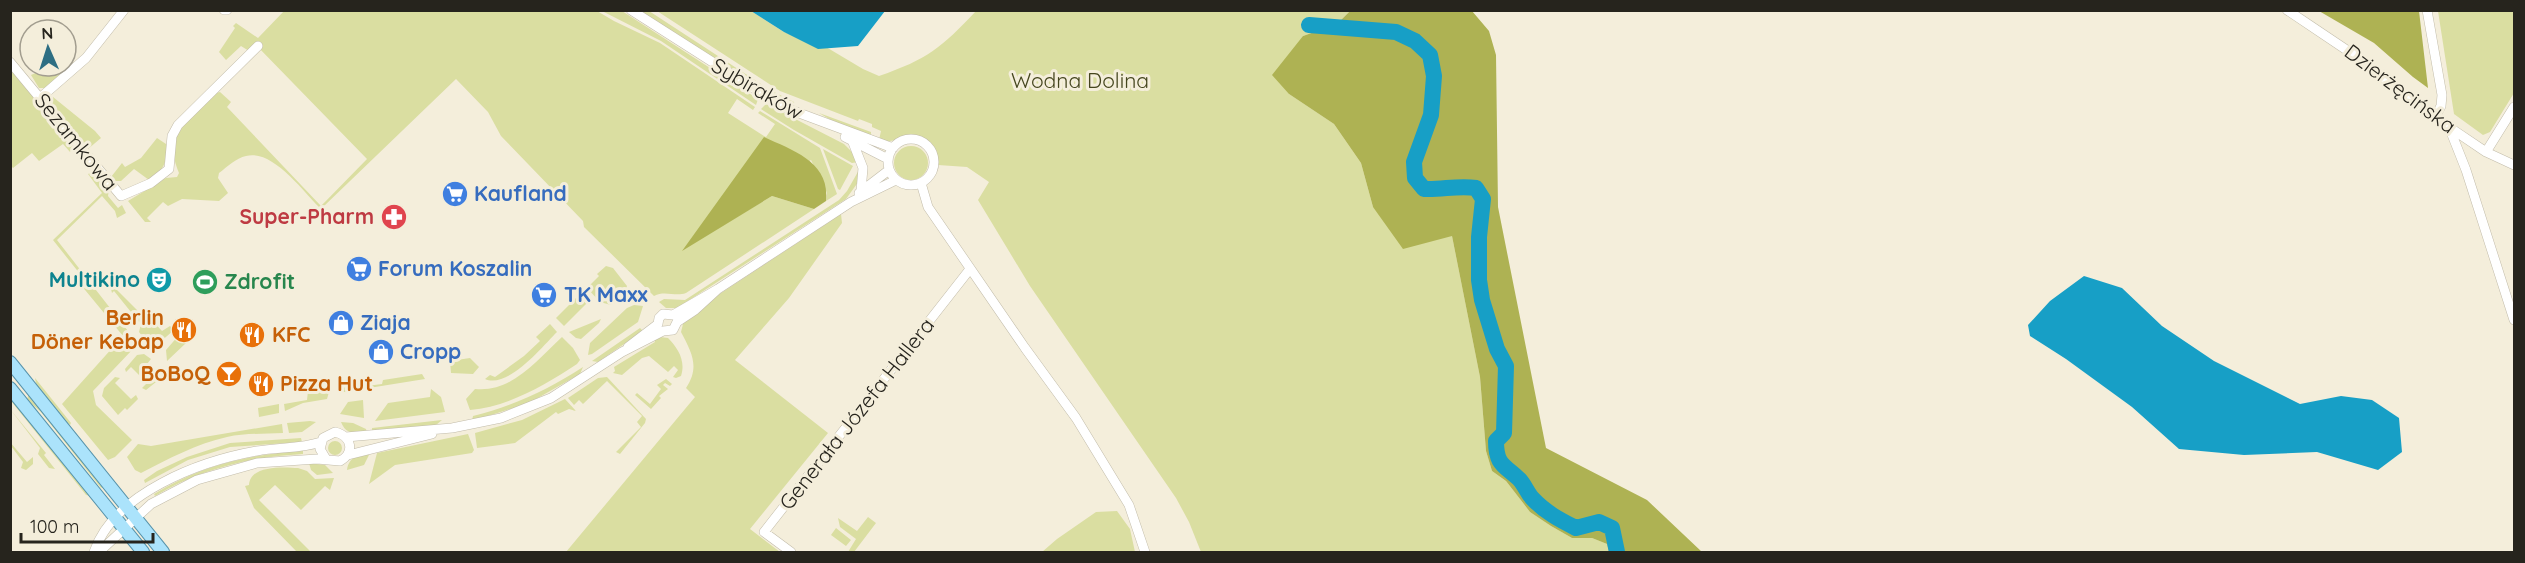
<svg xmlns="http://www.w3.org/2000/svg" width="2525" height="563" font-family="Quicksand,sans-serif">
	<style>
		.green { fill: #dadea1 }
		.forest { fill: #aeb253 }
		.water { fill: #179fc6 }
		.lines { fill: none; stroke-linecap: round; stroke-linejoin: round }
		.river { stroke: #179fc6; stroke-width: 16 }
		.minor-casing { stroke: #c2bcaa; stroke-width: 10 }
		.major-casing { stroke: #5894ac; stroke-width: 14 }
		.minor { stroke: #fff; stroke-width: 9 }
		.major { stroke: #abe3fb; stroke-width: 12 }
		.labels { text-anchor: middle; stroke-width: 6; stroke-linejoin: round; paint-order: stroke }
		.park-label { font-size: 21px; fill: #45461e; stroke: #f4eedb }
		.street-label { font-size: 21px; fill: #26241d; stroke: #f4eedb }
		.shop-label { font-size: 21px; font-weight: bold; fill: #366cbe; stroke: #f4eedb; text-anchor: start }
		.health-label { font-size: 21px; font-weight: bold; fill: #be3a42; stroke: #f4eedb; text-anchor: end }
		.culture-label { font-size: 21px; font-weight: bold; fill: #0d838f; stroke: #f4eedb; text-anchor: end }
		.leisure-label { font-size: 21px; font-weight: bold; fill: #27864d; stroke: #f4eedb; text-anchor: start }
		.food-label { font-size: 21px; font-weight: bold; fill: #c56008; stroke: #f4eedb; text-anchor: end }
	</style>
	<rect width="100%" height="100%" fill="#f4eedb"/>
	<path class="green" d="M285,10L597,11L614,21L660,43L755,107L753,110L737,99L728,113L764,136L766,137L775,124L758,113L760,111L820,148L837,194L826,201L827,193L811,160L683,249L772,196L814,209L686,293C675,297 665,290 654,296L584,227L583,221L501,136L488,112L456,79L323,207H319C302,190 272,149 246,156C236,158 227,167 219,173L218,178L228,193L219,201L182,199L168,206L163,202L147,218L151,222H145L128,201L166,178L177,177L179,173C162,133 187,120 212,94L220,92L231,102L227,107L321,206L367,159L256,45L249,51L241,46L226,60L219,52L235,28L233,26L236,23L258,38Z
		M602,11H622L758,99L756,105L661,41Z
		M640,11H649L770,90L796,103L771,95Z
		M657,11H751L784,32L826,47L863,69L879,76C928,59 941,48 976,11H1350L1337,24L1303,36L1289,94L1334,124L1361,163L1373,207L1452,236L1480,377L1486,451L1492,471L1506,481L1530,512L1551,526L1572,538H1592L1607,544L1609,552H1201L1189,522L1176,498L1030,286L978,200L989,182L967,167L938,165C938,148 925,133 907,137C895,139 891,143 879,140L881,131L872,127V124L859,119L858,121L780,91Z
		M2438,11H2514V93L2490,132L2483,135L2454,114Z
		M43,66H58L66,72L45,88H39L31,75L40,71Z
		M10,68L73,144L70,152L63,144L39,161L32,153L13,168L11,166Z
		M53,97L95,131L101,138L88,149L52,106Z
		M766,104L844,144L854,154L858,162L852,163L794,130L761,109Z
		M819,113L871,132V137L846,129Z
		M157,138L169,146C166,162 164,171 149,180L134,169L121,181H115L111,177L122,163L125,167L141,158Z
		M894 163a17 17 0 1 1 34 0a17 17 0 1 1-34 0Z
		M823,149L853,166L840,190L838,189Z
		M859,170V181L846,199L677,308H666L659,302L664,299L685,300L839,200L847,191Z
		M95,171L109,188L108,196L118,208L122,205L126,213L117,218L115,211L102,196L57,240L135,340L133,349L93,391L96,405L132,440L115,457L108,460L62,404L123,336L76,279L80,274L53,240L102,193L88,174Z
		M841,214L842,223L789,298L735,360L828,433L750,529L780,552H566L695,397L686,388C700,367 692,353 681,332L684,320L715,297Z
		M606,266L613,268L627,286L623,298L611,305L600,302L587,288L599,276L597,274Z
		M115,282L119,283L114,287L144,317L139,322L114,291L112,293L111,289Z
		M580,294L588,302L564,326L556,318Z
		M634,305L643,306L638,322L592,354L588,355L590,343L627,308Z
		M150,318L162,331L170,326L174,330L159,343L147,342L139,332L141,324Z
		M601,319L599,323L581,339L576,338L569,332Z
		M550,324L557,332C542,347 508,389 485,379L490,375L495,377L524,356L540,341L536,337Z
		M640,328L643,331L598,362L592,361Z
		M179,335L186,343L167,361L166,350Z
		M562,337L573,348L580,360L577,364C545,385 508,407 470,410L466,399L475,389C512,393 537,360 562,337Z
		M660,337L668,338C678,348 686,361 681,376L676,378L673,377L678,370L674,366L668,372L649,356L642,358L622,375L613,373L615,371L614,367L655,342L654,339Z
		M144,354L151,359L147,364L161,378L146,390L142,388L147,383L131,367L126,372L125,369L137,355Z
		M470,358L479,367L473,374L451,373L450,361Z
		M583,367L580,374L529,403L472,421L473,416C514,406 547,390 583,367Z
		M422,374L425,379L344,392L340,389L343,383L355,378L359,387L382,384L383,380Z
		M115,377L120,378L115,383L131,399L136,395L138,399L127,410L125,408L118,415L102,396L104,388Z
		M607,377L646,419L645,423L620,454L616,452L641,427L637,422L642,416L607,381L583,404L579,400L574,405L568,398L598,378Z
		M35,378L71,423L70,425L60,417L36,384Z
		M666,379L672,384L670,386L665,383L663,385L668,389L659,396L661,398L651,409L635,395L637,393L650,404L661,389L657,385Z
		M320,389L329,392L327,399L303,403L285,411L284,404L307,400L308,391Z
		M431,389L441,397L445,412L375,421L388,403L430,397Z
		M28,396H30L104,486L101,488L41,412L27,400Z
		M565,399L576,411L569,409L558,414L556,412L515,443L477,448L475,433L522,420Z
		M363,400L364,418L340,414L348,402Z
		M11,401L16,403L91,496L86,495Z
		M279,404V413L259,417L258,408Z
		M10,409L46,453L44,455L55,469L49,468L38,454L40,448Z
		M442,420L436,425L372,432V428Z
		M310,421L316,422L302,432L289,433L287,423Z
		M341,422L353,423L366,429L367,433C355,433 346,435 341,422Z
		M282,424L283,433C265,434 245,433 227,437C196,444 168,459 141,473L135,470L127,457L138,444L151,446Z
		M468,434L474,450L472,453L395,465L369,484L377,453Z
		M301,438L302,442L230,447L188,460L145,483L144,480L157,471L187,457L230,443Z
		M328 448a7 7 0 1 1 14 0a7 7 0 1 1-14 0Z
		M10,442L27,462L33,457V464L26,470L21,468L23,462L11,446Z
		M303,451V454C250,457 201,469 155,496L154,494C200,466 249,454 303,451Z
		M371,451L364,465L347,470C349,456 359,455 371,451Z
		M309,463L325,465L333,473L317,475L311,470Z
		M298,468L307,471L315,479L334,478L330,490L325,486L301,510L275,485L259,500L311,552H297L254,508L245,486L249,485C250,465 283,467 298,468Z
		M1117,511L1130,529L1135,552H1042L1057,539L1096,512Z
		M868,517L876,523L854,552H848L856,539L840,527L838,518L857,531Z
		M836,528L851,540L846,546L831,535Z"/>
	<path class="forest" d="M1350,11H1472L1489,31L1496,55L1498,207L1546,448L1647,500L1702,552H1609L1607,544L1592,538H1572L1551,526L1530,512L1506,481L1492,471L1486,451L1480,377L1452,236L1403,249L1373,207L1361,163L1334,124L1289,94L1272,75L1303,36L1337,24Z
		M2319,11H2419L2428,88L2413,77L2374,43Z
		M764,137C794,151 830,162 826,201L814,209L772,196L682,251Z"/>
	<path class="water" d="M751,11H885L858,46L818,49L784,32Z
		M2084,276L2122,288L2162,326L2214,361L2300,404L2341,396L2372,400L2399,418L2402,452L2378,470L2317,452L2244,455L2179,449L2132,407L2066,359L2030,336L2028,325L2050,301Z"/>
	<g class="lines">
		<path class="river" d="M1309,25L1396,32L1415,41L1430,55L1434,76L1431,115L1414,162L1415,178L1424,189C1442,190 1458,185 1476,188L1483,199L1479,237V280L1482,300L1497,349L1506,366L1504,433L1496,441C1496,465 1504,465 1519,479C1525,485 1527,493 1533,499C1545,512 1560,520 1576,528L1599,522L1612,528L1617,552"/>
		<g class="minor-casing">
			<path id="minor" d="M224,10H227
				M631,10L783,107L893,148
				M2287,10L2363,61L2410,100L2449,127L2486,152L2514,165
				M2427,10L2442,95L2441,106L2435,117
				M10,62L121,196L151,183L169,169L172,136L178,125L258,46
				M40,98L86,58L124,10
				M2449,127L2466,170L2514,320
				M845,137L888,159
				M888 162a23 23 0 1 1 46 0a23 23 0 1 1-46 0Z
				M852,140L863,168L861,191
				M2486,152L2514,107
				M921,183L928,207L1025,348L1076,418L1129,505L1145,552
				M859,193L889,170
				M628,347L658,324L659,318L663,314L673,315L718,289L851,202L896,180
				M346,437L452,428L501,418L551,398L622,352L663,331L673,330L677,322L695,310L718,289
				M348,455L432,434
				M94,552C114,493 200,461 257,451C278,447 301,449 321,442
				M99,552L151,504L197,480L257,463L317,459L340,461C355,453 352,436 335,432L323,438L320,449L326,459
				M791,552L764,532L970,269"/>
		</g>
		<g class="major-casing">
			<path id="major" d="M10,362L163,552
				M10,388L143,552"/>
		</g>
		<use href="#minor" class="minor"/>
		<use href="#major" class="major"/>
	</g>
	<defs>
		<g id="supermarket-disc" transform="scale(1.35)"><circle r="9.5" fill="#3f7fe0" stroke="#f4eedb"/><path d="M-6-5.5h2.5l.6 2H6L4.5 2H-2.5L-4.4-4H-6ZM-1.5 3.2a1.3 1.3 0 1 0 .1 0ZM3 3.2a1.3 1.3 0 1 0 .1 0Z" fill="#fff"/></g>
		<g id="pharmacy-disc" transform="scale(1.35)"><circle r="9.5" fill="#e0444e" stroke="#f4eedb"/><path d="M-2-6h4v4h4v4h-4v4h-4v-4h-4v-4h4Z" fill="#fff"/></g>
		<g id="theatre-disc" transform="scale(1.35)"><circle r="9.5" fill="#0f9aa8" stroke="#f4eedb"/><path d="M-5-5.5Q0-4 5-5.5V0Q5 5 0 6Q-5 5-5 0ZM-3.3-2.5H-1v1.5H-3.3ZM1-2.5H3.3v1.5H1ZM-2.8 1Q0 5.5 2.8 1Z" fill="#fff"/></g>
		<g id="stadium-disc" transform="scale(1.35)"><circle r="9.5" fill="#2e9e5b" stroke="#f4eedb"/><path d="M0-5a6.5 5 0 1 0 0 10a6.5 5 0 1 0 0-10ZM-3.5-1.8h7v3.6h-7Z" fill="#fff"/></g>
		<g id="shop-disc" transform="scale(1.35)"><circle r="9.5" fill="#3f7fe0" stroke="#f4eedb"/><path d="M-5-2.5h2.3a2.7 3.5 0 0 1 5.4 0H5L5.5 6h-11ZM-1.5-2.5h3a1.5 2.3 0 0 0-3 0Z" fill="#fff"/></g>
		<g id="restaurant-disc" transform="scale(1.35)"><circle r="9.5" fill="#e8710a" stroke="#f4eedb"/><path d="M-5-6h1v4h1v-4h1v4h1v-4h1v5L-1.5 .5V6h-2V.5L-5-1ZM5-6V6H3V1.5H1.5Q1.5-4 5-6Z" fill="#fff"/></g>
		<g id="bar-disc" transform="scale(1.35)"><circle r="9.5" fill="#e8710a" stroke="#f4eedb"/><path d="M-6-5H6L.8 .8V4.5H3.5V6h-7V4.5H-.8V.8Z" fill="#fff"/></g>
	</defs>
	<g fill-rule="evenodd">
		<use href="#supermarket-disc" x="455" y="194"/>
		<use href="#pharmacy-disc" x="394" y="217"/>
		<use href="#supermarket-disc" x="359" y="269"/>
		<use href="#theatre-disc" x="159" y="280"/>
		<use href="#stadium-disc" x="205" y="282"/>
		<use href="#supermarket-disc" x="544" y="295"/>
		<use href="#shop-disc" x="341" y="323"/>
		<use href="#restaurant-disc" x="184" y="330"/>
		<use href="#restaurant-disc" x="252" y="335"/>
		<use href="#shop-disc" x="381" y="352"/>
		<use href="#bar-disc" x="229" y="374"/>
		<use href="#restaurant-disc" x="261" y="384"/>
	</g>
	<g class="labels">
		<g class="park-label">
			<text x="1080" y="88">Wodna Dolina</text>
		</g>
		<g class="street-label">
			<text transform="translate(757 89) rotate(30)" y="7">Sybiraków</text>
			<text transform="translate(2400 89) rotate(37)" y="7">Dzierżęcińska</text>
			<text transform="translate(76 142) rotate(51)" y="7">Sezamkowa</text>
			<text transform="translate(857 414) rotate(-52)" y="7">Generała Józefa Hallera</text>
		</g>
		<g class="shop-label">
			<text x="474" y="201">Kaufland</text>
			<text x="378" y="276">Forum Koszalin</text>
			<text x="564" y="302">TK Maxx</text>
			<text x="360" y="330">Ziaja</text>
			<text x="400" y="359">Cropp</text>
		</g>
		<g class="health-label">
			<text x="374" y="224">Super-Pharm</text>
		</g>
		<g class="culture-label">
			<text x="140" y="287">Multikino</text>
		</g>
		<g class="leisure-label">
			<text x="224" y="289">Zdrofit</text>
		</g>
		<g class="food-label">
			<text x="164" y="325">Berlin<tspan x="164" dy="24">Döner Kebap</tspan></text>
			<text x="272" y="342" text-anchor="start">KFC</text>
			<text x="210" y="381">BoBoQ</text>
			<text x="280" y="391" text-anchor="start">Pizza Hut</text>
		</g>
	</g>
	<rect width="2525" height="563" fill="none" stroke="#26241d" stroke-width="24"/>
	<g transform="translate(48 48) rotate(357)"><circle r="28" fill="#f4eedb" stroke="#a29d8f" stroke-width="1.5"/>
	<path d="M0-4.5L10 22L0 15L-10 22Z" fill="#2e6e83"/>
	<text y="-9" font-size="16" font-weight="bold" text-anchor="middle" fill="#26241d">N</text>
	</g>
	<path d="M21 533v9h132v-9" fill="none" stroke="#26241d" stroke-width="3"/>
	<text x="30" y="533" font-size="18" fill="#26241d" stroke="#f4eedb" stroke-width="4.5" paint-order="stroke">100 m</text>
</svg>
